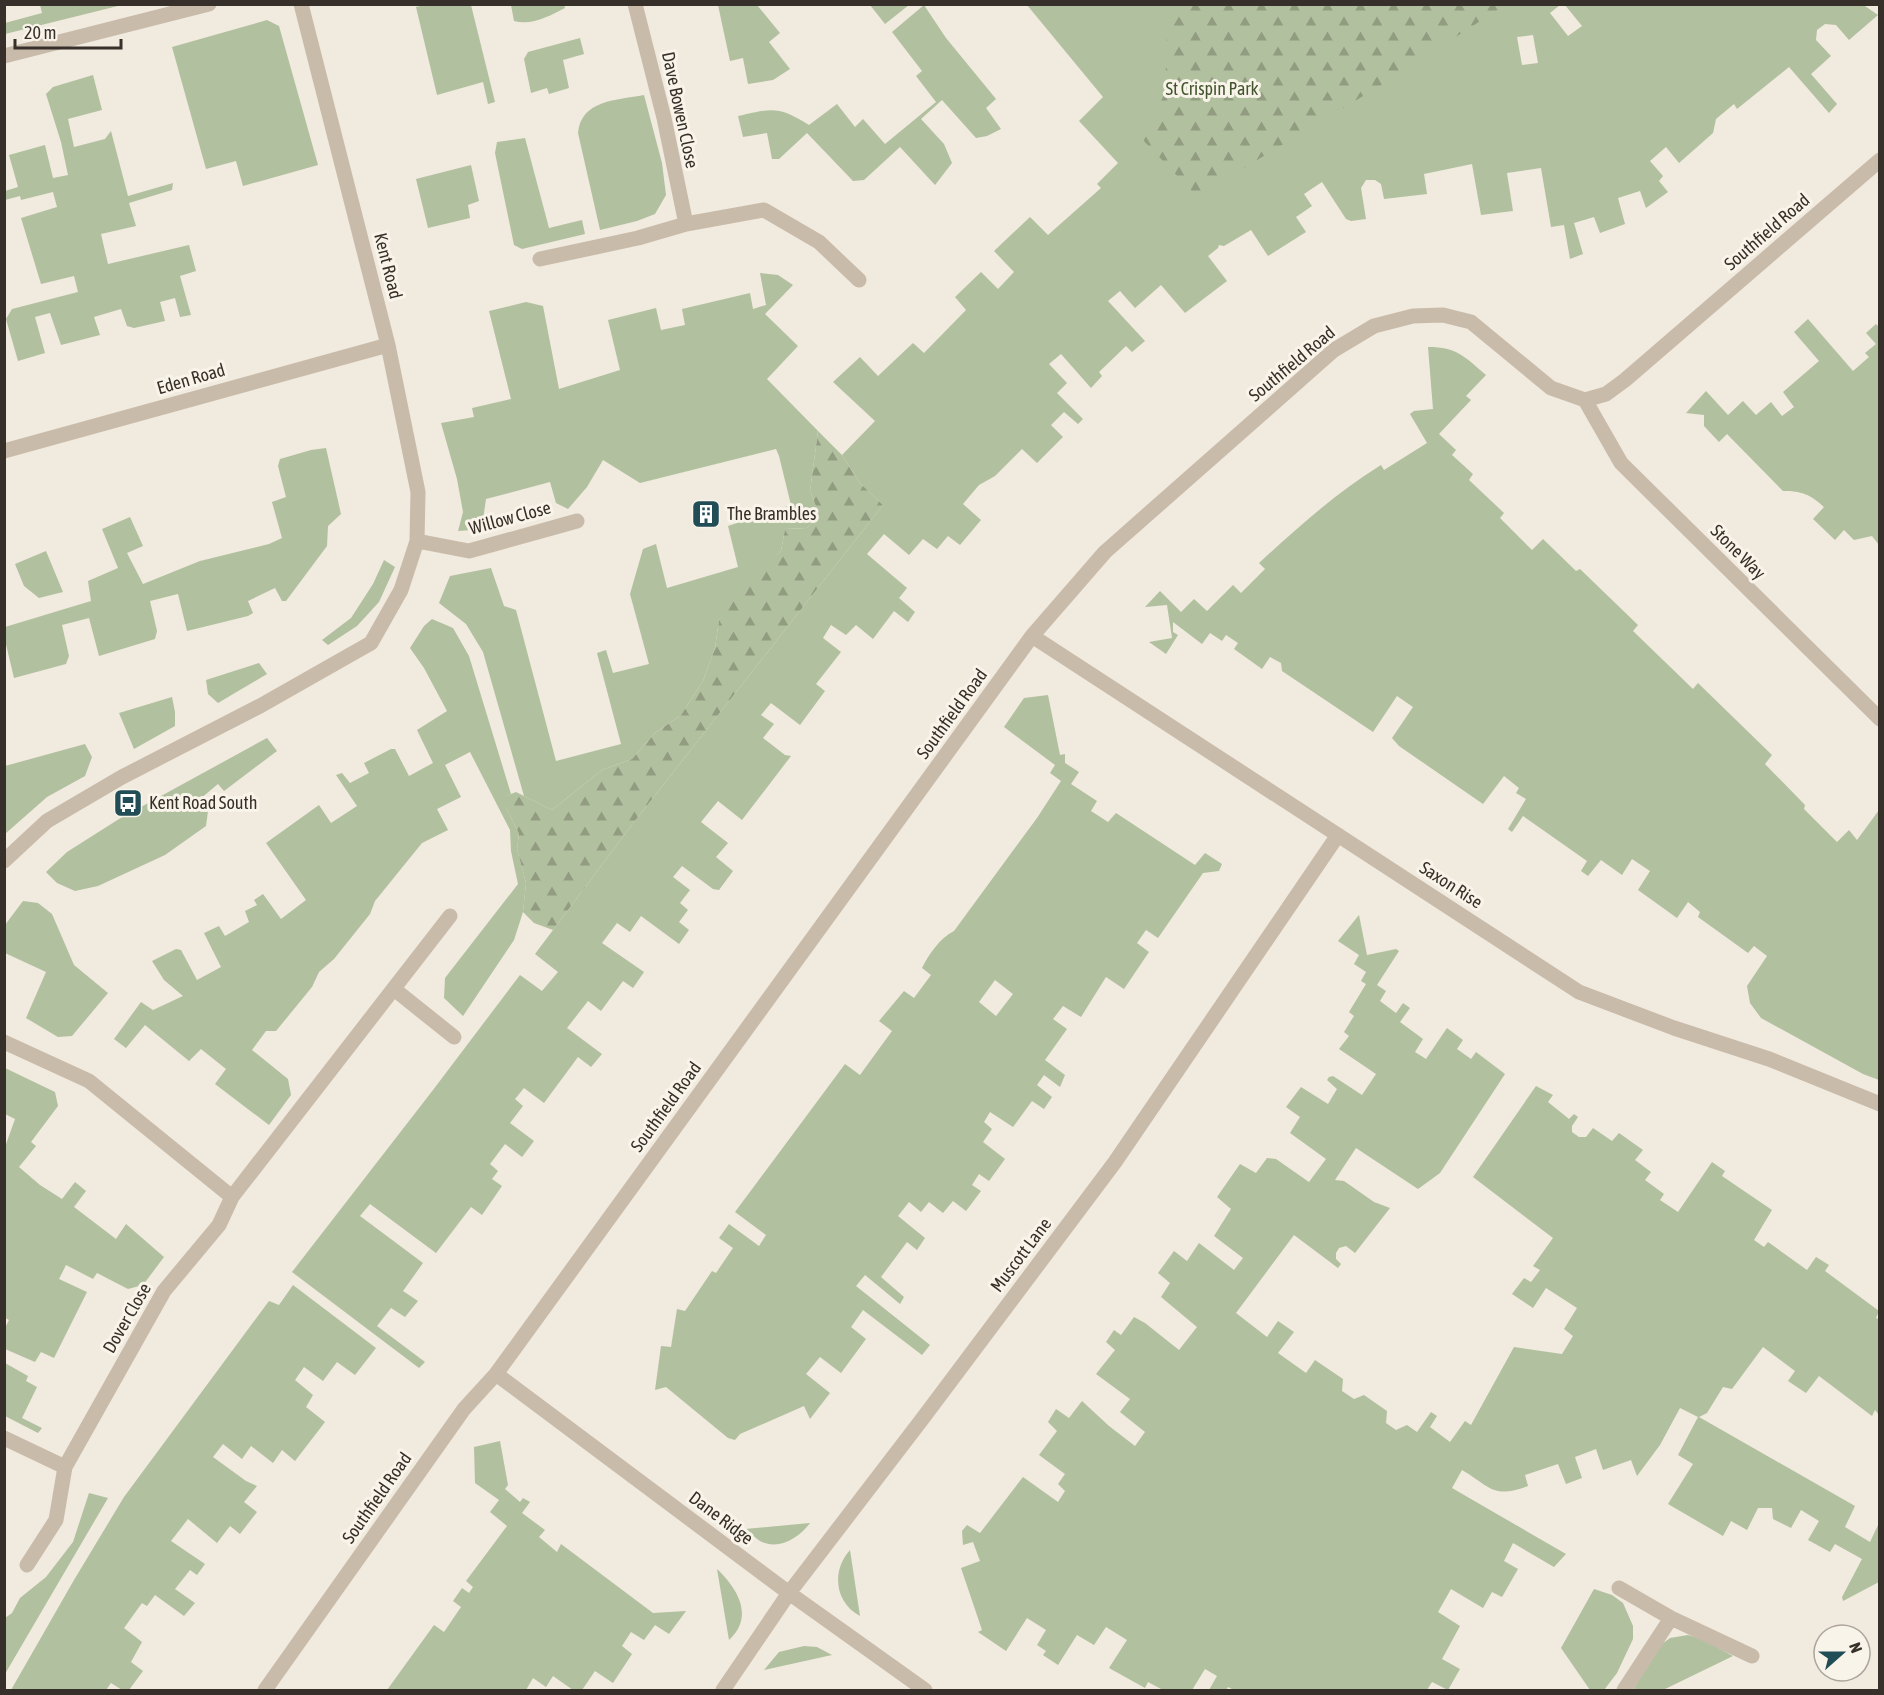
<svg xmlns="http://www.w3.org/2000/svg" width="1884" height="1695" font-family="'Asap Condensed',sans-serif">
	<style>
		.green { fill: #b1c09e; fill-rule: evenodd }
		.forest { fill: url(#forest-firs) }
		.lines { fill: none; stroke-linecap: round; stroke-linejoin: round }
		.street { stroke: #c9bbaa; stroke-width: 15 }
		.labels { text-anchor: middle; stroke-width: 6; stroke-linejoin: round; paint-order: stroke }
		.park-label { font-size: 18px; fill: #42542e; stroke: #f9f4ea }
		.street-label { font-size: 18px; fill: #372f29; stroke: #f9f4ea }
		.poi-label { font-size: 18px; fill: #372f29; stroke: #f9f4ea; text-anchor: start }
	</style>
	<defs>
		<pattern id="forest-firs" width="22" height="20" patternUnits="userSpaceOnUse" patternTransform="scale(1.5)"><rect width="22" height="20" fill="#b1c09e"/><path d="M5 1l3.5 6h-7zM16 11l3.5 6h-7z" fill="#919c81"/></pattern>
	</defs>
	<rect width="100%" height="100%" fill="#f1eade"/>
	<path class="green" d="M429,4L471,5L495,102L488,104L483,82L437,95L416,7Z
		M1862,4L1878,15L1849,40L1836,25L1825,24L1817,30L1816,40L1831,56L1811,74L1837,104L1829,113L1789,67L1737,109L1734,104L1716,119L1713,133L1679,163L1666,147L1650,161L1663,176L1659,181L1668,192L1646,208L1640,191L1618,198L1625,224L1600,233L1594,217L1574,223L1583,254L1570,259L1564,225L1551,227L1541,168L1507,173L1513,211L1481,215L1472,164L1424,174L1427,194L1384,199L1381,184L1375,180H1366L1361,188L1366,219L1351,221L1346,219L1322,182L1304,194L1312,206L1296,217L1306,232L1268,256L1251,230L1224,246L1219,245L1218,248L1208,256L1227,281L1185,313L1161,285L1135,308L1120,291L1108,301L1145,341L1132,352L1126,346L1099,372L1102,376L1091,388L1061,354L1049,364L1067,383L1057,393L1083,419L1078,424L1064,412L1051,425L1063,437L1037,463L1022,449L995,476L979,485L963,504L981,520L960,545L948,536L937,549L923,539L909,555L884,534L867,554L907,588L899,598L915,612L908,622L894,611L873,639L856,625L846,635L831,625L823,638L841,652L816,684L825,691L800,725L771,703L761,715L774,724L763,738L785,755L791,756L742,820L718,801L701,822L728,843L716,857L733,871L719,890L713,889L682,866L673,877L690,890L680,903L688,910L679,922L689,930L679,944L641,916L630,932L617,923L602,943L644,972L633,988L623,981L601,1011L588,1001L567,1028L602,1054L591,1067L578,1057L544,1103L524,1088L515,1099L523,1106L510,1123L534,1141L522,1157L505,1144L490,1164L498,1171L492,1179L502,1186L482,1215L471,1207L436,1253L370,1204L360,1216L423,1263L403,1291L418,1301L405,1317L391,1308L377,1326L425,1362L419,1368L292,1272L433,1090L520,975L542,991L558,972L535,954L631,826L883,505L860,483L842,455L875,421L833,382L860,357L878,376L913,343L924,353L966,310L955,297L981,272L998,289L1014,272L994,251L1030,217L1048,235L1101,188L1097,184L1118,163L1079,121L1103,97L1027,5H1560L1550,13L1568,36L1582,26L1565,5ZM1533,35L1538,63L1522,65L1517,37Z
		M40,5V4L122,5L5,34V23L42,13Z
		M511,5H564L565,8C549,16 532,26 514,21Z
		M718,5H757L780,33L769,42L790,69L773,80L748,84L743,58L730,61Z
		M870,5H909L885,24Z
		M924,5L946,38L996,99L986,108L1001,129L987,136L976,138L942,100L921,119L944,144L952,163L935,185L900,147L864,180L853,181L807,133L779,159H772L767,133L743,137L738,116C772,108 779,106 809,125L837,104L855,127L863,119L885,144L936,102L916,76L922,71L892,32Z
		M267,20L279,26L318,165L243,186L236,161L206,169L172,47Z
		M580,38L584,54L563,60L569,88L549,94L547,88L531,93L524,59L528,52Z
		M93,75L102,110L68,119L74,147L105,139L111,131L128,196L173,183L172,190L129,203L136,226L101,234L108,264L189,245L196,271L180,276L191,315L180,317L175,298L160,302L165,321L134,328L127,326L121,309L94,317L100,335L61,345L50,313L35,317L45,353L18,361L6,319L12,309L78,292L74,276L41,284L21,218L57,207L53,192L21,200L20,196L5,200V191L18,187L9,155L45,145L53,178L68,175L61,142L46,94L53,87Z
		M644,95L662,163L666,195L655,214L637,221L600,230L578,133C581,100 617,100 644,95Z
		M525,138L549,228L582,220L585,234L522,249L514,245L495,153L497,142Z
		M471,165L479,201L468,205L470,218L428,228L416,179Z
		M760,273L778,275L793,285L765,314L798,346L767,379L818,431L810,491L819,514L807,528L785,529L781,551L719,620L715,648L703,681L681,715L655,733L632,759L602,770L552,810L524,796L483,652L466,624L439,603L450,576L491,568L504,606L516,610L556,761L621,744L597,653L606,650L613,673L649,664L630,594L643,549L656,544L667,588L738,567L728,526L791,505L779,456L776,449L640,483L603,460L587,487L568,509L556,503L550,482L486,499L484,513L485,529L458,531L463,512L457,479L441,423L474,417L472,408L511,399L489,311L526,302L543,306L559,389L620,370L608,320L656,308L661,330L685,325L682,309L750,293L753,309L766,305Z
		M1808,319L1853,371L1869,357L1865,353L1876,344L1866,333L1876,324L1879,327V545L1872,536L1854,540L1844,530L1835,540L1813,519L1824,507C1810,494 1801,491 1783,491L1727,434L1719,442L1704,426V415L1686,413L1706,391L1728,415L1743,401L1756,415L1771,402L1782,416L1794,407L1783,392L1819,361L1794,332Z
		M1428,347C1457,347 1465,357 1486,375L1466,396L1471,400L1439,434L1456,450L1452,455L1473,474L1469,480L1504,513L1500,518L1532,550L1543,539L1576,571L1580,569L1638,625L1633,631L1693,689L1698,683L1772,755L1765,764L1805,805L1804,809L1837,842L1849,830L1857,840L1879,810V1080L1863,1074L1761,1018L1750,1003L1747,986L1767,956L1754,946L1748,953L1698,917L1700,912L1688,902L1677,918L1638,890L1650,871L1632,859L1622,875L1601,860L1588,876L1581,871L1587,861L1523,816L1512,832L1508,829L1526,799L1516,793L1519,788L1504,776L1483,804L1399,746L1392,738L1413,707L1397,696L1373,732L1282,671L1281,663L1270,657L1262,669L1234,649L1238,643L1226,635L1222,641L1210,633L1202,644L1173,622V632L1178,635L1166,654L1149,642L1172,638L1167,605L1145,607L1160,591L1181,612L1194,599L1207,611L1233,585L1241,593L1265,569L1259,563C1297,528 1336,493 1381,465L1384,470L1427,443L1410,414L1414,411L1433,409Z
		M326,448L341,514L328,526L327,546L286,601H282L275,588L248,601L253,613L248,616L187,631L178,594L150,601L157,631L155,639L99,656L89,618L62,625L69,656L66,664L14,678L5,640V627L91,601L88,581L118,568L102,529L130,517L143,546L127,553L143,584L200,561L269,544L282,538L272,502L286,497L278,466L280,459L311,450Z
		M46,551L63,592L39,598L24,586L15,564Z
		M384,560L395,567L379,602L357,626L328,645L322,640L351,618L373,584Z
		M432,619L453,628L469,656L511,794L506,796V807L519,834L517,849L526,883L523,912L514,940L463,1016L444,998L445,978L518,884L511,851L510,830L470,752L445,765L461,797L437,809L448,830L422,843L375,901L370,914L334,959L319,972L312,987L276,1031H266L252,1050L288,1079L291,1095L269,1125L215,1084L226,1069L201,1049L189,1061L145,1025L126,1048L114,1039L141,1002L153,1010L183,996L164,980L152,961L176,949L181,950L197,980L221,967L204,933L219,926L225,936L249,922L245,911L257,905L254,900L263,894L281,919L306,900L266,843L319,805L331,823L357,806L336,775L342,773L350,783L369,773L364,763L391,749H395L409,776L433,763L417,730L447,711L424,668L410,648L424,626Z
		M259,663L267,674L218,703L208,694L206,680Z
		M1048,695L1060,755L1065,754V763L1079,772L1071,784L1097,801L1091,811L1108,822L1116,813L1195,865L1205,853L1222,864L1219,871L1203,873L1158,938L1146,930L1137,943L1149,952L1124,989L1106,977L1081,1017L1063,1006L1053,1019L1067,1029L1045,1060L1065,1075L1060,1087L1044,1075L1037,1085L1052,1097L1044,1109L1032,1101L1013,1127L990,1112L984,1122L992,1129L983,1142L1005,1159L989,1181L979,1174L972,1185L981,1191L966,1211L953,1201L943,1213L929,1202L921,1212L909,1202L898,1216L925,1238L917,1250L907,1242L881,1277L904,1297L900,1304L865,1275L856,1286L930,1345L922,1355L863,1310L851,1327L866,1339L841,1373L820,1357L806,1374L830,1393L810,1419L804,1406L740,1434L735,1440L728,1438L666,1387L655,1390L661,1346L671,1347L677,1309L685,1311L712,1271L716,1273L733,1248L719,1238L729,1224L759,1246L766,1235L735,1212L845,1064L860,1075L892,1031L879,1021L904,991L914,998L931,975L922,968C929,954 940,938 954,931L1037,818L1061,781L1050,773L1055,765L1004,727L1024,698ZM995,980L1013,994L996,1016L979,1002Z
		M172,697L175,712V726L134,749L119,713Z
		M267,738L277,751L224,791L218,784L200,799L208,811L206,826L165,855L98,886L75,891L57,883L46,872L67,852L119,819Z
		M85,744L92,757L85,776L47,797L5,834V766Z
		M23,901L38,903L52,914L74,965L108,993L72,1036L58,1037L26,1018L46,972L5,953V925Z
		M1359,915L1367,955L1396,949L1399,951L1377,985L1386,991L1380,1001L1396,1013L1403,1003L1410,1008L1400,1022L1423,1039L1415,1052L1426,1059L1447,1028L1463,1040L1457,1049L1471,1059L1476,1052L1505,1074L1440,1173L1418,1189L1356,1148L1335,1180L1344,1181L1374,1202L1390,1208L1355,1253L1346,1246L1339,1248L1336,1253V1259L1341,1264L1338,1268L1294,1235L1236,1313L1267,1337L1278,1321L1294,1332L1278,1353L1306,1373L1315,1360L1343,1379L1342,1391L1354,1399L1364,1395L1387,1411L1386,1423L1396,1430L1407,1425L1417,1432L1431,1412L1437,1416L1430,1427L1450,1442L1465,1421L1471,1425L1514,1347L1562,1354L1573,1336L1564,1329L1577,1308L1546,1288L1533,1308L1512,1294L1524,1278L1531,1282L1540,1270L1533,1266L1553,1238L1473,1177L1536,1086L1553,1095L1548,1102L1569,1119L1574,1114L1578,1117L1572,1126V1132L1579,1137H1586L1593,1128L1612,1141L1619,1133L1643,1150L1635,1160L1651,1172L1645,1180L1664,1194L1660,1200L1678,1212L1712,1162L1725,1171L1722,1176L1772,1210L1754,1240L1764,1247L1768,1242L1807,1270L1816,1257L1829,1265L1825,1271L1879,1311L1876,1318L1880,1320L1879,1415L1875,1410L1872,1416L1819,1376L1806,1393L1788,1381L1795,1371L1763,1347L1732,1389L1723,1387L1707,1413L1699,1417L1855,1506L1845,1527L1870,1542L1879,1523V1582L1843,1601L1842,1597L1862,1559L1835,1544L1830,1552L1808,1540L1819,1521L1801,1510L1791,1528L1773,1519L1772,1508H1758L1747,1530L1731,1521L1723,1536L1668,1504L1693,1464L1678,1455L1698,1417L1680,1408L1660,1445L1637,1476L1631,1460L1603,1470L1596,1449L1575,1457L1582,1478L1566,1484L1558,1464L1525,1475L1528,1486C1492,1499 1491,1487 1462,1470L1452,1488L1566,1554L1554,1567L1513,1543L1504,1561L1518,1569L1502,1597L1492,1592L1483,1608L1451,1589L1438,1612L1460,1626L1442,1659L1460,1669L1448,1690L1432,1682L1427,1690H1234L1228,1687L1226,1690H1209L1217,1676L1205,1669L1192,1690H1163L1148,1682L1145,1688L1109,1668L1127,1640L1106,1627L1094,1645L1077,1635L1058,1665L1043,1655L1046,1651L1037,1645L1046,1630L1027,1618L1006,1651L978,1632L982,1630L961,1568L980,1561L973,1542L963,1545L962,1531L967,1525L980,1533L1023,1477L1058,1502L1065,1491L1058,1484L1065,1474L1039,1455L1057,1431L1048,1422L1056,1409L1069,1418L1082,1401L1109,1426L1135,1446L1145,1432L1120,1412L1130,1399L1096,1374L1115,1350L1106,1342L1114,1330L1121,1335L1134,1317L1145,1323L1179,1350L1197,1327L1161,1297L1170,1283L1158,1273L1174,1251L1187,1261L1199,1243L1234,1270L1243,1258L1214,1236L1231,1209L1217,1197L1240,1164L1256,1173L1267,1158L1276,1159L1309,1182L1326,1159L1290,1133L1300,1117L1286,1107L1301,1087L1328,1104L1337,1089L1327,1080L1329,1077L1333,1076L1362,1095L1376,1074L1339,1049L1349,1036L1344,1032L1354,1016L1349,1012L1366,984L1361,981L1366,972L1354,964L1359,955L1338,941Z
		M5,1068L55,1092L58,1106L31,1142L36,1146L19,1167L40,1185L62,1199L75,1182L86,1191L74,1207L116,1239L126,1224L164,1257L143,1285L128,1289L97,1273L93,1279L66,1265L59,1279L87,1292L54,1358L41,1352L35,1362L5,1349V1328L9,1320L4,1317L5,1147L15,1119L5,1114Z
		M293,1285L376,1348L355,1375L337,1362L323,1381L304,1367L295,1380L313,1395L306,1407L325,1422L295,1461L282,1450L273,1463L251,1446L242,1459L223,1444L213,1457L246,1481L257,1486L244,1502L257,1512L240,1534L230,1526L217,1543L188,1519L171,1541L205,1564L197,1575L190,1570L175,1589L195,1603L184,1616L155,1595L147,1606L142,1603L124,1628L142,1642L131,1662L143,1671L129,1690H122L111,1683L106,1690H11L74,1580L124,1497L269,1301L279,1305Z
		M5,1363L28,1376L26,1381L37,1387L22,1418L42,1428L38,1433L5,1416Z
		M500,1441L508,1485L505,1489L520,1502L523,1498L530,1502L522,1513L545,1530L539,1537L557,1552L561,1544L653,1613L686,1611L669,1634L655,1625L644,1640L631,1632L622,1646L632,1654L613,1683L595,1671L582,1690H573L553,1676L546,1687L533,1678L526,1690H387L434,1625L444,1632L461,1607L453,1601L462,1588L469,1593L473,1587L466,1581L507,1526L490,1512L499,1500L475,1483L474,1447Z
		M89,1493L108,1498L5,1674V1618L12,1613L20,1598L46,1577L73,1542Z
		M810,1523C800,1537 779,1551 760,1541C755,1538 750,1532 745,1529Z
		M850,1550L860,1616C835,1603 831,1571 850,1550Z
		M717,1569C737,1588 755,1616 729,1640Z
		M1594,1589L1612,1595L1623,1603L1633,1626V1639L1617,1673L1604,1690H1590L1561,1648Z
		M1688,1635L1702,1639L1733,1656L1663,1690H1635L1634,1688L1662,1644L1670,1638Z
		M804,1646L817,1647L832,1655L764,1670L779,1652Z"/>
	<path class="forest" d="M1177,5V4L1505,5L1388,81L1244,168L1201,201L1142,139L1165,93L1167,36Z
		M818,431L842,455L860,483L883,505L631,826L553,930L534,923L523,912L526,883L517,849L519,834L506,807V796L516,792L552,810L602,770L632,759L655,733L681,715L703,681L715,648L719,620L733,601L781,551L785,529L807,528L819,514L810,491Z"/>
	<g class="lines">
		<path class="street" d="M635,4L664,118L686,224L764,210L819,242L859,280
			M4,56L209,4
			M540,259L638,238L686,224
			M1585,400L1621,463L1880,719
			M4,451L388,345
			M417,541L469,551L577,521
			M1032,636L1579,992L1674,1028L1769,1059L1880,1104
			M4,861L47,821L122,777L260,706L371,643L401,590L417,541L418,492L388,345L301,4
			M394,989L454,1037
			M4,1042L89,1081L232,1197
			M496,1374L789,1593L925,1690
			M4,1438L65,1467
			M27,1565L56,1520L65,1467L164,1291L219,1225L232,1197L450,916
			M1619,1588L1671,1618L1752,1656
			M265,1690L464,1409L496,1374L1032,636L1105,552L1334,350L1374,326L1413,316L1443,315L1471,322L1551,388L1585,400L1606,394L1625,380L1880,160
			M723,1690L789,1593L923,1418L1115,1162L1338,835
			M1624,1690L1671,1618"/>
	</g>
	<defs>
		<g id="building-square" transform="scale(1.5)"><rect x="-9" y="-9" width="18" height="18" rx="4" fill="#214d56" stroke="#f9f4ea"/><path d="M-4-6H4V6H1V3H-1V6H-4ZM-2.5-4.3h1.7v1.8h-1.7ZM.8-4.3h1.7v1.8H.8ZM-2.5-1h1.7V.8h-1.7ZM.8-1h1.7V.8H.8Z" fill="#fff"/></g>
		<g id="bus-square" transform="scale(1.5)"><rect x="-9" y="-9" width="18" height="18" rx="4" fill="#214d56" stroke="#f9f4ea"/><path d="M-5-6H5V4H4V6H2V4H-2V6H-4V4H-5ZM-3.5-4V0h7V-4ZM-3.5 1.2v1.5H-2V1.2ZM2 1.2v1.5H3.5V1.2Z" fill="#fff"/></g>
	</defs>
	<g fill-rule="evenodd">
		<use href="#building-square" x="706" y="514"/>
		<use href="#bus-square" x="128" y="803"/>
	</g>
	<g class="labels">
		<g class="park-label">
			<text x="1212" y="95">St Crispin Park</text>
		</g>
		<g class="street-label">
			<text transform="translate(680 110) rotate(78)" y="6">Dave Bowen Close</text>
			<text transform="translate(1767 232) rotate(-41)" y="6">Southfield Road</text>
			<text transform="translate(388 266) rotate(76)" y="6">Kent Road</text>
			<text transform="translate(1292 364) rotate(-40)" y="6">Southfield Road</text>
			<text transform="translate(191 379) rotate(-16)" y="6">Eden Road</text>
			<text transform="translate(510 518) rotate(-15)" y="6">Willow Close</text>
			<text transform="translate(1738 552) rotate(45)" y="6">Stone Way</text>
			<text transform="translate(952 714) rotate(-54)" y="6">Southfield Road</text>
			<text transform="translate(1451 885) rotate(33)" y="6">Saxon Rise</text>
			<text transform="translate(666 1107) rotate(-54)" y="6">Southfield Road</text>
			<text transform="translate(1021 1255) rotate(-53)" y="6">Muscott Lane</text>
			<text transform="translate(127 1318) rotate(-60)" y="6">Dover Close</text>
			<text transform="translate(377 1498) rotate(-55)" y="6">Southfield Road</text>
			<text transform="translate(721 1518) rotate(37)" y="6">Dane Ridge</text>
		</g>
		<g class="poi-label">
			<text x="727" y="520">The Brambles</text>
			<text x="149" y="809">Kent Road South</text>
		</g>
	</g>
	<rect width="1884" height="1695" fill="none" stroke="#372f29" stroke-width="12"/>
	<g transform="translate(1842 1653) rotate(69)"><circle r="28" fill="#f9f4ea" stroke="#aba59d" stroke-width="1.5"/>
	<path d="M0-4.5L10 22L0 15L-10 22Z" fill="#214d56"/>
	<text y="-9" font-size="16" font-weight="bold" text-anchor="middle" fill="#372f29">N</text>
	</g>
	<path d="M15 39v9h106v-9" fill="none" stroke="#372f29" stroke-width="3"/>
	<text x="24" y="39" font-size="18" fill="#372f29" stroke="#f9f4ea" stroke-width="4.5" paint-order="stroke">20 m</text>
</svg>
